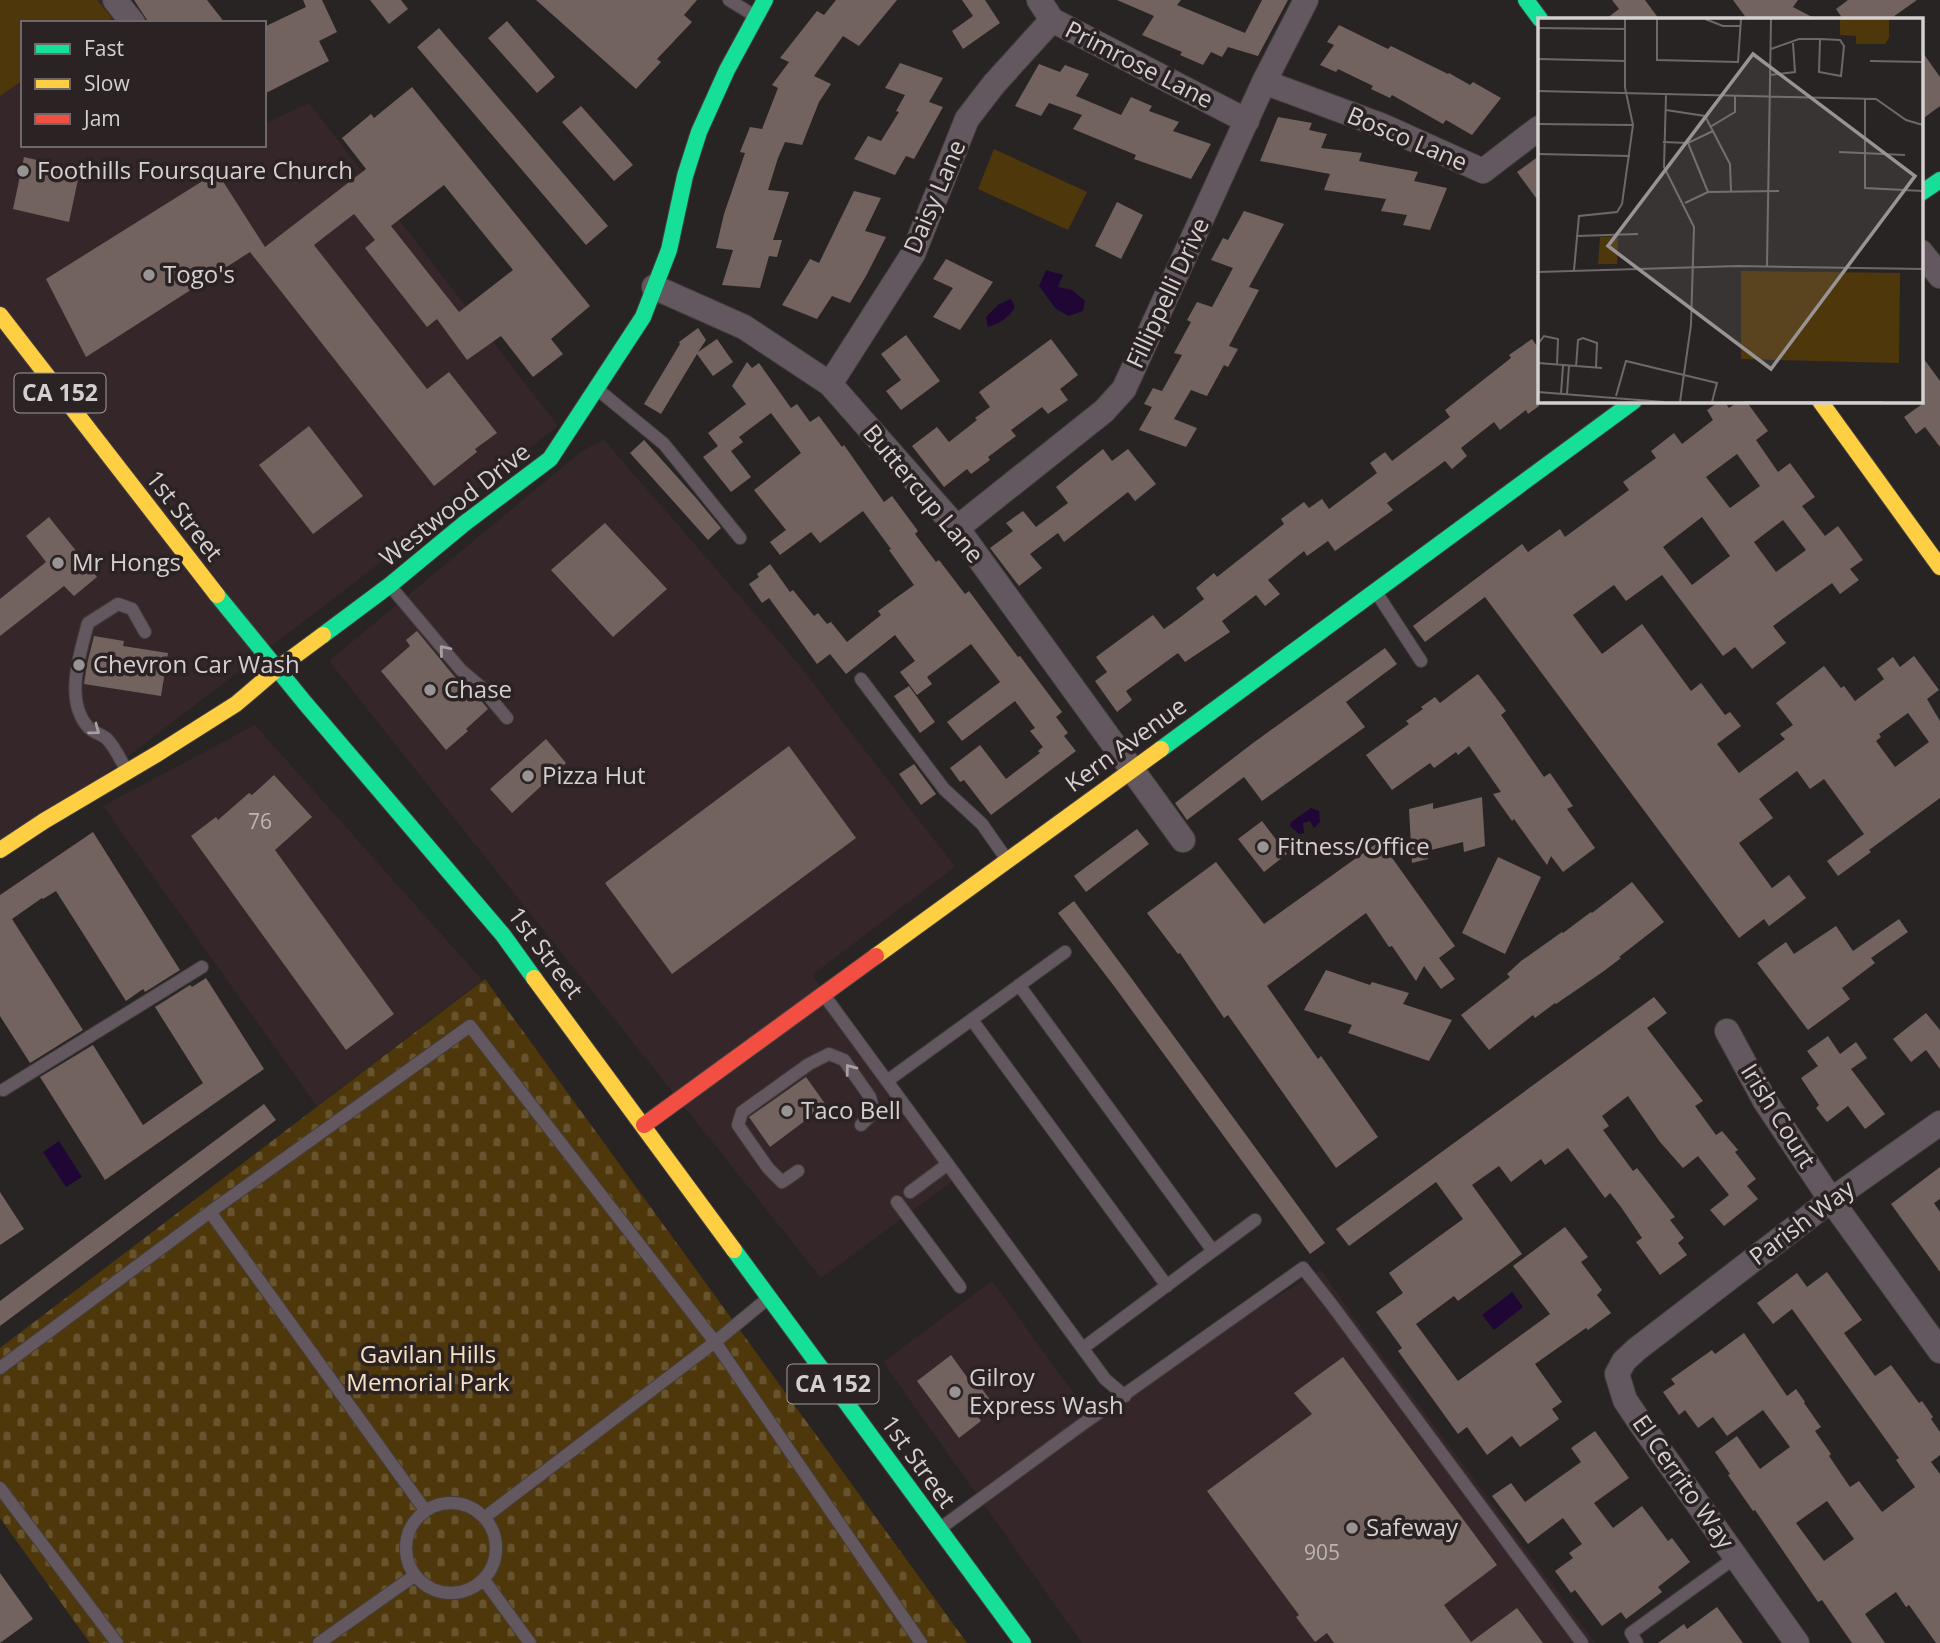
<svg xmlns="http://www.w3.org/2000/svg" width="1940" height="1643" font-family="'Open Sans',sans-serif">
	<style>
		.built { fill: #352729 }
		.green { fill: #4e370b }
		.cemetery { fill: url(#cemetery-stones) }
		.water { fill: #200635 }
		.building { fill: #73635e; fill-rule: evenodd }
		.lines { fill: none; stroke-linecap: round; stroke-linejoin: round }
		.lane-casing { stroke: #444040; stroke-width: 14 }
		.street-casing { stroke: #444040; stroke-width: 26 }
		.fast-casing { stroke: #444040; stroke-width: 18 }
		.slow-casing { stroke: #444040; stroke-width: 18 }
		.jam-casing { stroke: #444040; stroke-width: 18 }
		.lane { stroke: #645860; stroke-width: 12 }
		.street { stroke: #645860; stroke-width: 24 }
		.fast { stroke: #16e098; stroke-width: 16 }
		.slow { stroke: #ffcf43; stroke-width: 16 }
		.jam { stroke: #f24e42; stroke-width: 16 }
		.oneway { stroke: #a8a0a3 }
		.poi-dot { fill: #999494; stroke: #2b2223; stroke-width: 2.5 }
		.labels { text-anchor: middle; stroke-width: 7; stroke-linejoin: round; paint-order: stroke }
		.number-label { font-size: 21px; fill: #bcb5b4 }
		.shield { fill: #2b2223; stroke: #a29c9c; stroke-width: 2 }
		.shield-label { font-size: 23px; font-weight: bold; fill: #d5d0d0 }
		.street-label { font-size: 24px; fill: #d5d0d0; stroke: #2b2223 }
		.poi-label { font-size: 24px; fill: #d5d0d0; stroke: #2b2223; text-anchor: start }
		.park-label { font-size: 24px; fill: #f6e1c0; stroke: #2b2223 }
		.inset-road { fill: none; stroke: #6e6969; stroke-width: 2 }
		.view { fill: #999494; fill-opacity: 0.15; stroke: #999494; stroke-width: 3.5 }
		.inset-edge { fill: none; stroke: #d5d0d0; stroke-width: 3.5 }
	</style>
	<defs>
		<pattern id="cemetery-stones" width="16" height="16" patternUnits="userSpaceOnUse" patternTransform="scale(1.75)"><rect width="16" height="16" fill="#4e370b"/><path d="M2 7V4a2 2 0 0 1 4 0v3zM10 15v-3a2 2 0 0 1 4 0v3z" fill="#67532e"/></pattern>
	</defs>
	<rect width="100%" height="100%" fill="#292424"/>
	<path class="built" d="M0,0H123L141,23H23V145H264V124L309,103L558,426L44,821L0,849Z
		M604,440L795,660L955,867L812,975L961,1175L821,1278L329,661L582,451Z
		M255,725L482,980L317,1106L103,806Z
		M1321,1270L1355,1319L1595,1643H1082L883,1362L992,1281L1087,1412Z"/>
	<path class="green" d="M0,0H97L112,18L105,23H23V80L0,96Z
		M994,149L1087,192L1068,230L978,189Z"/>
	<path class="cemetery" d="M485,979L967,1643H90L0,1518V1348Z"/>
	<path class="water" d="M1046,270L1063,275L1058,287L1072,290L1085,301L1083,311L1069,316L1056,309L1039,286Z
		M1011,299L1015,307C1009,318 1000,323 988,327L986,317L999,304Z
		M1311,808L1319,811L1320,822L1314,828L1310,821L1303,823L1304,833L1299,834L1290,826L1291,822Z
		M59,1141L82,1177L66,1187L43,1152Z
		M1512,1292L1523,1307L1494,1330L1482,1315Z"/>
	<path class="building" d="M134,0H207L225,23H149Z
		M303,0H322L337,32L319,41L329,61L264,94V27L306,7Z
		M370,0H401L408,9L389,24Z
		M536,0H697L684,15L692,22L657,59L661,62L636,89Z
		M836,0H897L859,46L843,36L814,76L831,84L819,102L802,145L785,142L778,158L768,190L789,192L773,240H782L777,257L769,256L760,288L722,285L733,250L716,248L724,214L745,153L740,152L750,127L762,129L778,88L772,85L789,62L780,58L817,11L824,15Z
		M962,0H985L1000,23L963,49L952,31L973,16Z
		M1117,0H1181L1177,5L1245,33L1262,0H1288L1258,56L1228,47L1222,57L1211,52L1203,65L1180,55L1182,52L1142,35L1154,16Z
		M1612,0H1645L1659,19H1606L1619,9Z
		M1733,0H1798L1793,7L1816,19H1747Z
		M1848,0H1917L1890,19H1843L1836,9Z
		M507,21L555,77L537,93L488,38Z
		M1339,25L1388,49L1391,46L1448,74L1449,73L1470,85L1473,82L1501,98L1472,135L1446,120L1443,124L1392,95L1390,98L1371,89L1373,86L1338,69L1336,72L1320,65L1334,45L1327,42Z
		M439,28L608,226L586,245L417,47Z
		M1921,50L1940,77V106L1921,120Z
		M900,63L943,78L929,102L943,107L914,159L906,156L895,175L854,159L868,136L881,141L899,112L896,111L905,95L885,88Z
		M1039,64L1060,72L1065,65L1089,74L1076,96L1121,115L1131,97L1152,106L1149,111L1179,122L1173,131L1211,144L1191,179L1134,159L1136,155L1073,129L1082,115L1049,103L1041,116L1015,106Z
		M412,87L590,306L551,339L563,354L533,377L501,336L467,360L437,319L427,327L365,248L375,240L354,214L314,245L427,389L449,372L497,433L475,449L477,452L434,486L250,252L86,357L46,279L217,172L265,247L366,169L342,138L371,114L374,118ZM444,185L513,270L459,312L391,226Z
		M581,106L633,165L614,181L562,122Z
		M1278,117L1312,123L1309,130L1327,134L1321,148L1362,153L1359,161L1418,172L1414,181L1447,188L1430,230L1403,225L1407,215L1381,211L1386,199L1324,190L1330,174L1260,161Z
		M1539,156V202L1517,172Z
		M24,157L80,170L69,222L13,209Z
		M854,191L881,198L865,231L886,237L866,276L850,303L832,296L817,319L782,305L810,259L819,263Z
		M1117,202L1143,215L1121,259L1095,246Z
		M1244,211L1284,224L1249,287L1259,290L1229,346L1238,349L1228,367L1224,365L1207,396L1191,390L1174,419L1197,428L1186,447L1139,430L1152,407L1144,404L1153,388L1162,391L1182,355L1174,353L1191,322L1187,320L1197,302L1212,307L1233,268L1211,260L1223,238L1228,240Z
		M946,259L993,282L960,330L933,317L953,288L933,279Z
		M698,328L706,340L698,352L717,339L733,362L713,376L697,354L661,414L644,404L680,344L679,342Z
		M906,335L940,381L901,410L886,391L901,380L881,354Z
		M1051,339L1078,375L1060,389L1068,400L1048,414L1042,407L1011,430L1016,436L988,457L990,460L971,474L967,469L944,487L912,446L937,427L949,442L977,420L975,418L990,407L979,392Z
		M1532,339L1539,349V406L1528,414L1526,410L1500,430L1494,422L1461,448L1467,456L1452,469L1445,461L1387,503L1393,510L1335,551L1328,541L1307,556L1304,551L1268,580L1280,594L1265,606L1256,595L1222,621L1230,632L1185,662L1178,653L1126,691L1132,700L1117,712L1095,681L1107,672L1096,657L1153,615L1164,629L1178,619L1204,599L1196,588L1214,573L1217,577L1284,524L1281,519L1304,502L1309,508L1322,499L1329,509L1377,473L1370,463L1385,452L1392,461L1450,417L1445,410L1511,358L1509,355Z
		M1921,355L1940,381V447L1925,427L1916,434L1904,417L1921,405Z
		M747,362L752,368L759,363L791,408L797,404L810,422L819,416L842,447L844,445L884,502L892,496L918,531L915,534L936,562L939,560L965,594L969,591L1018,657L1020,656L1062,712L1056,717L1068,733L1064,736L1076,751L991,815L964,780L960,782L950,768L980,745L1006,779L1040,753L1038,751L1043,747L1030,731L1035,728L1015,701L962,741L947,722L1000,682L971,644L927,677L932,684L917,695L900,672L915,661L895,635L846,674L830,654L817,664L769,598L762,603L749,584L759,577L757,574L770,564L790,592L793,590L814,616L818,613L827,624L831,622L847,642L881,615L878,611L914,585L889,550L891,549L863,511L820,543L811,532L780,555L770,542L786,530L754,490L801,453L771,413L739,437L743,442L731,451L751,477L731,492L703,457L718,446L708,433L746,404L732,386Z
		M1720,401H1724L1729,408L1739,401H1746L1768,431L1756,440L1778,472L1790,463L1815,497L1802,506L1825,536L1838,526L1863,560L1850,569L1859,580L1840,594L1832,583L1773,626L1786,643L1752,669L1735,647L1723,656L1662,575L1626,601L1614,585L1573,615L1602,654L1642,624L1691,691L1701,683L1725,715L1730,712L1741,726L1717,744L1739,773L1785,739L1780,734L1793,725L1776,703L1824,666L1841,688L1844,686L1855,701L1884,679L1877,669L1893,657L1900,667L1914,656L1939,690L1927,699L1940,721V798L1869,850L1871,852L1838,876L1827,861L1864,834L1824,779L1810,789L1797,771L1759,799L1773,818L1739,843L1772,888L1789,875L1806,898L1769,926L1764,919L1739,938L1485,597L1425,642L1413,626L1522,544L1528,552L1560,529L1565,537L1629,490L1623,482L1656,458L1651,451L1674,433L1682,444L1713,420L1707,410ZM1737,454L1760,486L1730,508L1706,477ZM1702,517L1730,556L1692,585L1663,547ZM1783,520L1806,550L1776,572L1754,542ZM1908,713L1929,742L1895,767L1876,741L1881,737L1879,734Z
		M309,426L363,496L313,534L259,465Z
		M644,440L696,498L721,528L708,540L630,453Z
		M1103,449L1112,461L1128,449L1156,484L1135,501L1128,492L1064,542L1058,533L1030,554L1042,568L1019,586L990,548L1013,531L1006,523L1023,511L1036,527L1068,503L1056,487Z
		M49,517L97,577L74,596L64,586L0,636V599L46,562L26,536Z
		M605,523L667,589L613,637L551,570Z
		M417,631L454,676L474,692L488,709L466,729L468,731L446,750L381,671L410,646L406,640Z
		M94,636L124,641L123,646L168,653L161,696L84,684L87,664Z
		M1385,648L1397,664L1346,702L1365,727L1262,801L1244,777L1187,820L1175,803L1253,743Z
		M1478,674L1506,711L1501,715L1544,777L1550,773L1573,806L1567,809L1595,848L1563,872L1551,856L1547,865L1514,819L1512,821L1493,794L1501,792L1469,746L1458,755L1456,752L1434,768L1430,763L1392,790L1366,755L1409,724L1406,721L1423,709L1421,707L1435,697L1440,703Z
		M909,686L935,722L920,733L894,696Z
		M546,739L566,763L512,813L490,789Z
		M789,746L856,838L672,974L605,883Z
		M914,764L936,794L921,805L899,774Z
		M274,775L312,817L275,850L394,1014L346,1050L191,836L216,817L218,820L249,793L252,795Z
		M1482,797L1485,846L1464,852L1463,842L1427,851L1428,859L1412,863L1409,809L1433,803V809Z
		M1262,821L1287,854L1264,872L1238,839Z
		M1137,829L1149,844L1086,892L1074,876Z
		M93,832L180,970L145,992L143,989L126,1001L56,891L43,899L42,898L12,919L83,1030L30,1063L0,1016V895Z
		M1380,841L1455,946L1439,958L1455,979L1441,989L1424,966L1416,981L1392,946L1389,947L1366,913L1267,986L1318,1059L1321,1056L1378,1137L1336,1168L1228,1015L1224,1018L1180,953L1178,954L1147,913L1216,862L1264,924Z
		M1498,857L1541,877L1505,954L1462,933Z
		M1632,882L1664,922L1619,957L1621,958L1604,971L1556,1004L1555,1003L1535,1018L1533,1015L1489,1050L1461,1015L1510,977L1507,974L1521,961L1562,932L1563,933L1591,912L1592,913Z
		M1074,901L1129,975L1325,1243L1310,1254L1114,986L1058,913Z
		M1899,919L1908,932L1871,958L1875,963L1842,988L1850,999L1808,1030L1757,963L1786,942L1794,954L1836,926L1853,951Z
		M1326,970L1370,985L1372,982L1409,993L1403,1004L1452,1020L1429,1061L1348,1033L1352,1025L1304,1010Z
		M206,978L264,1069L105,1180L40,1077L93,1045L143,1125L203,1083L155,1007L190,985L192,987Z
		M1654,997L1667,1013L1647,1028L1703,1101L1695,1106L1716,1135L1722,1131L1738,1150L1735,1152L1756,1179L1747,1186L1758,1199L1724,1226L1710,1210L1729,1195L1698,1156L1683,1168L1660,1142L1628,1096L1602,1116L1609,1126L1603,1130L1633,1171L1637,1168L1675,1217L1670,1220L1684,1238L1678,1243L1687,1255L1660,1275L1636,1242L1642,1238L1621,1207L1610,1193L1605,1198L1568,1148L1545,1165L1541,1159L1511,1182L1499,1166L1472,1185L1522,1254L1458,1301L1454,1296L1416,1324L1458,1381L1550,1314L1513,1266L1565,1227L1588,1257L1581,1262L1602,1290L1597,1295L1611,1313L1588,1330L1586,1328L1535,1364L1562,1402L1552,1409L1559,1419L1520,1447L1512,1436L1487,1455L1467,1427L1458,1434L1398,1351L1402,1348L1376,1312L1403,1293L1389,1273L1463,1219L1436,1182L1349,1246L1336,1229Z
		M1926,1013L1940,1030V1069L1926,1050L1911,1062L1893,1039Z
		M1828,1036L1840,1054L1856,1042L1867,1058L1851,1069L1885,1114L1865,1129L1848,1106L1827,1122L1816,1108L1819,1105L1801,1078L1818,1066L1807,1051Z
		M806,1077L826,1105L770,1147L749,1117Z
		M264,1104L276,1120L0,1326V1301Z
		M1940,1167V1199L1934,1203L1940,1212V1272L1891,1204Z
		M0,1192L24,1229L0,1245Z
		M1827,1272L1862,1320L1844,1333L1875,1376L1891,1365L1919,1403L1922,1401L1933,1417L1931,1419L1940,1432V1455L1931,1462L1940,1474V1643H1936L1909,1605L1906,1607L1896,1592L1865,1614L1885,1643H1852L1822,1600L1818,1602L1755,1510L1753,1511L1728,1475L1730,1474L1715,1452L1737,1436L1760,1469L1790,1447L1763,1410L1727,1436L1713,1417L1698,1428L1685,1410L1679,1415L1663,1392L1675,1384L1671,1379L1712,1350L1715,1354L1744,1333L1787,1396L1796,1389L1805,1402L1804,1403L1821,1427L1815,1431L1831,1454L1829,1456L1850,1487L1859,1481L1882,1512L1915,1487L1896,1460L1899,1458L1792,1309L1773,1324L1757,1303L1797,1273L1807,1287ZM1827,1501L1854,1539L1824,1561L1796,1523Z
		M951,1355L972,1384L976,1381L991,1401L975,1413L981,1421L959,1438L917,1381Z
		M1343,1357L1497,1565L1444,1605L1471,1642L1517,1608L1543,1643H1334L1327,1633L1315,1642L1296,1617L1299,1615L1207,1491L1312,1414L1294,1393Z
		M1595,1431L1629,1478L1594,1503L1613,1528L1642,1506L1668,1541L1672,1538L1690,1562L1658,1587L1662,1592L1626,1619L1621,1612L1602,1626L1575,1590L1571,1593L1555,1571L1573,1558L1569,1553L1582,1544L1563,1518L1528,1544L1492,1496L1511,1483L1525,1502L1581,1462L1571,1448Z
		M0,1573L33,1619L0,1643Z
		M1717,1607L1743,1643H1658L1684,1624L1687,1629Z"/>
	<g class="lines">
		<g class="lane-casing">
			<path id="lane" d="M729,0L755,16
				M597,389L664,444L740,538
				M391,587L461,670L480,686L507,718
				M1378,595L1421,661
				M861,679L944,789L982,824L1005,857
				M127,771C121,761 115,747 107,739C102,734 93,733 88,727C64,700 80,654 88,623L118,604L132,609L145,632
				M1019,985L1213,1251L1083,1348
				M824,995L1105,1379L1125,1396
				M972,1020L1167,1286
				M887,1081L1065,952
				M3,1090L202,967
				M798,1171L782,1182L768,1168L738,1125L742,1112L809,1064L829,1054L844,1060L870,1097L874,1112L861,1125
				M910,1192L948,1164
				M897,1202L960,1287
				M210,1212L425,1510
				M1213,1251L1255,1220
				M0,1368L210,1212L470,1026L715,1342L921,1643
				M0,1488L117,1643
				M406 1548a45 45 0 1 1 90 0a45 45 0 1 1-90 0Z
				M485,1517L715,1342L766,1300
				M942,1527L1080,1426L1303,1268L1332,1305L1582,1643
				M484,1580L530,1643
				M319,1643L414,1576
				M1637,1643L1631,1633L1736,1557"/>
		</g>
		<g class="street-casing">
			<path id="street" d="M115,0L133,23
				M1039,0L1052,20L1247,121
				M1264,82L1383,126L1483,171L1539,128
				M1921,252L1940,276
				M654,287L744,327L830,384L957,528L1183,840
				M830,384L913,254L967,119L994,84L1052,20
				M957,528L1104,411L1124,389L1264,82L1306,0
				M1727,1031L1765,1101L1831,1200L1940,1351
				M1797,1643L1641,1424L1625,1400L1617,1374L1624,1361L1637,1349L1831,1200L1940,1123"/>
		</g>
		<g class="fast-casing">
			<path id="fast" d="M1526,0L1540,19
				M1921,193L1940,180
				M217,595L305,703L503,935L534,978
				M323,635L390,585L465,523L550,459L643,317L669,250L685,176L699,132L727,70L765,0
				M1161,749L1634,401
				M734,1250L1023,1643"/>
		</g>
		<g class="slow-casing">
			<path id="slow" d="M0,315L217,595
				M1820,401L1940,567
				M0,850L44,821L157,754L236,704L277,669L323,635
				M876,956L1161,749
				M534,978L734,1250"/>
		</g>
		<g class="jam-casing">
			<path id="jam" d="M644,1125L876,956"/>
		</g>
		<use href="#lane" class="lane"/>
		<use href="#street" class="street"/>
		<use href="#fast" class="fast"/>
		<use href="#slow" class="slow"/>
		<use href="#jam" class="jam"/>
	</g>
	<defs><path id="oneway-chevron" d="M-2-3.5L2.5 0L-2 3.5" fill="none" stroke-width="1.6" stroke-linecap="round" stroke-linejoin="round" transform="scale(1.75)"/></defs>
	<g class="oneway">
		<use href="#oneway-chevron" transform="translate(444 650) rotate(-130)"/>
		<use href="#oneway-chevron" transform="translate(95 730) rotate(37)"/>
		<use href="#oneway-chevron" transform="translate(850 1069) rotate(-127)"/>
	</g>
	<g class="poi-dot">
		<circle cx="23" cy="171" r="7"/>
		<circle cx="149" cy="275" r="7"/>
		<circle cx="58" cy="563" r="7"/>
		<circle cx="79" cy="665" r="7"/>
		<circle cx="430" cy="690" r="7"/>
		<circle cx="528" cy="776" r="7"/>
		<circle cx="1263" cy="847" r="7"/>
		<circle cx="787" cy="1111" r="7"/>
		<circle cx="955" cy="1392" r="7"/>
		<circle cx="1352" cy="1528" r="7"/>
	</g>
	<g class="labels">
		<g class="number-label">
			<text x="260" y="829">76</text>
			<text x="1322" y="1560">905</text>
		</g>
		<g class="shield">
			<rect x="14.5" y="373.5" width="91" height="39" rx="5"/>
			<rect x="787.5" y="1364.5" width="91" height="39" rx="5"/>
		</g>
		<g class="shield-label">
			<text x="60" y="401">CA 152</text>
			<text x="833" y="1392">CA 152</text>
		</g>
		<g class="street-label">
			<text transform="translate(1139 65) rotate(27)" y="8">Primrose Lane</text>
			<text transform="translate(1407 139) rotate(23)" y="8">Bosco Lane</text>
			<text transform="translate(935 197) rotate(-67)" y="8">Daisy Lane</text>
			<text transform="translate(1168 293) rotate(-65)" y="8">Fillippelli Drive</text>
			<text transform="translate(923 494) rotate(50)" y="8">Buttercup Lane</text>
			<text transform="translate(455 505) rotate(-38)" y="8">Westwood Drive</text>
			<text transform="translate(184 516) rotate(52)" y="8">1st Street</text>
			<text transform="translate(1126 745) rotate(-36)" y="8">Kern Avenue</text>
			<text transform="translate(545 953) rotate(53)" y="8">1st Street</text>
			<text transform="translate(1778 1116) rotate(58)" y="8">Irish Court</text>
			<text transform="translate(1802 1223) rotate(-37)" y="8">Parish Way</text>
			<text transform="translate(918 1462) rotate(54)" y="8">1st Street</text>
			<text transform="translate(1683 1482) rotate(55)" y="8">El Cerrito Way</text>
		</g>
		<g class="poi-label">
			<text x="37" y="179">Foothills Foursquare Church</text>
			<text x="163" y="283">Togo's</text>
			<text x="72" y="571">Mr Hongs</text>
			<text x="93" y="673">Chevron Car Wash</text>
			<text x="444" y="698">Chase</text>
			<text x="542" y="784">Pizza Hut</text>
			<text x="1277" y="855">Fitness/Office</text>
			<text x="801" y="1119">Taco Bell</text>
			<text x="969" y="1386">Gilroy<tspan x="969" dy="28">Express Wash</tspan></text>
			<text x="1366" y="1536">Safeway</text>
		</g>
		<g class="park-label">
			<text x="428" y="1363">Gavilan Hills<tspan x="428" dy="28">Memorial Park</tspan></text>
		</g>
	</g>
	<g transform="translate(1538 18)">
		<rect width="385" height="385" fill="#292424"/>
		<path d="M302,1H351V20L347,26H318V18L302,17ZM80,218L79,246H60L62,219Z" fill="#4e370b"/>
		<path d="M203,253L362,255L361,345L203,341Z" fill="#4e370b"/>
		<path class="inset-road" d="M119,1V42L200,44L203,1M167,1L185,8H203M0,10L88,11M233,31L261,21H282L302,22L306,28L303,58L281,54L282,21M0,41L88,43M332,43L385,44M232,57L257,54L255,25M0,73L338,81L368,102L385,107M128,76L126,149L156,209L153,307L142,384M327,81V170L385,173M128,92L167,98L192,146L193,173M0,106L95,107M172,109L197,94V77M125,124L150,125L175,113M150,125L170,174M301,134L367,137M0,136L92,138M147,185L170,174L241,173M38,218L100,216M229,248L233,1M36,252L41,198L79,194L84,186L95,107L87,70V1M0,254L200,248L385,251M0,326L6,318L20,321L19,347M0,345L64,350M38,349L40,322L45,320L59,325L58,350M0,374L126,384M23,376L25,348M29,376L31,348M78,378L88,343L179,365L174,384M206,384H345"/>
		<path class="view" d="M215,36L377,158L233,351L70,228Z"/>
		<rect width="385" height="385" class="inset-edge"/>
	</g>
	<rect x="21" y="21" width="245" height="126" fill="#2b2223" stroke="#6f6868" stroke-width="2"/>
	<rect x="35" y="44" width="35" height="10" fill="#16e098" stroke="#6f6868" stroke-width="2"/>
	<text x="84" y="56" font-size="21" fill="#d5d0d0">Fast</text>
	<rect x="35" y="79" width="35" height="10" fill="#ffcf43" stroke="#6f6868" stroke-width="2"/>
	<text x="84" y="91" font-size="21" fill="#d5d0d0">Slow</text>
	<rect x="35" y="114" width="35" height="10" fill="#f24e42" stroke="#6f6868" stroke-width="2"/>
	<text x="84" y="126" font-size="21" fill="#d5d0d0">Jam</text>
</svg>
